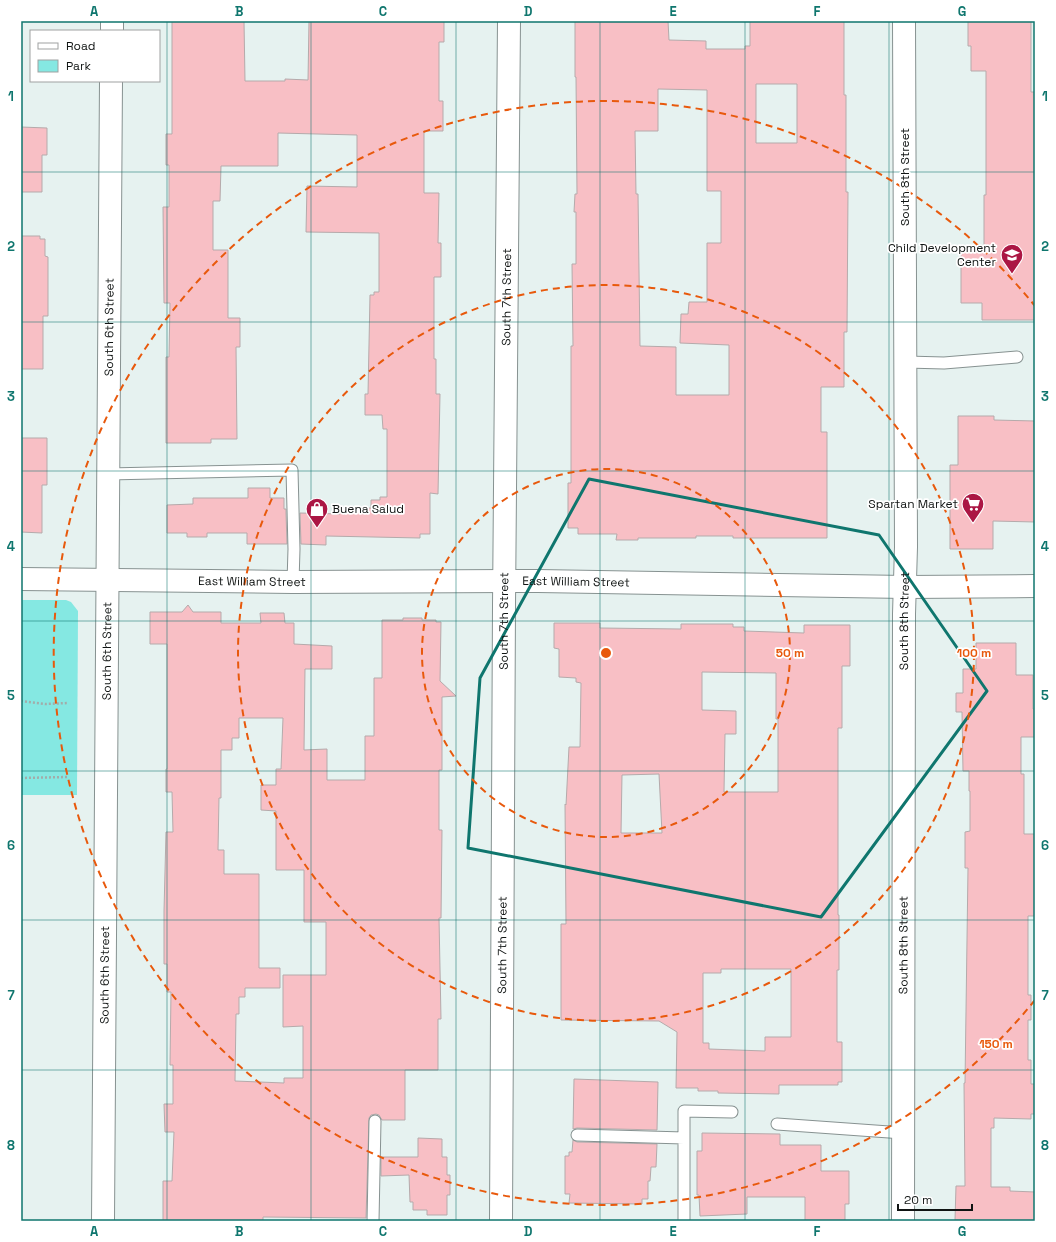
<svg xmlns="http://www.w3.org/2000/svg" width="1056" height="1242" font-family="'Space Grotesk',sans-serif">
	<style>
		.green { fill: #85e8e2 }
		.building { fill: #f8bfc5; stroke: #b5aaab; fill-rule: evenodd }
		.lines { fill: none; stroke-linecap: round; stroke-linejoin: round }
		.service-casing { stroke: #879291; stroke-width: 13 }
		.minor-casing { stroke: #879291; stroke-width: 24 }
		.tertiary-casing { stroke: #879291; stroke-width: 24 }
		.path { stroke: #a2acaa; stroke-width: 2.5; stroke-dasharray: 2 2; stroke-linecap: butt }
		.service { stroke: #fff; stroke-width: 11 }
		.minor { stroke: #fff; stroke-width: 22 }
		.tertiary { stroke: #fff; stroke-width: 22 }
		.marked { fill: none; stroke: #0f766e; stroke-width: 3; stroke-linejoin: round }
		.grid { fill: none; stroke: #0f766e; stroke-width: 1; stroke-opacity: 0.55 }
		.ring { fill: none; stroke: #e8590c; stroke-width: 2; stroke-dasharray: 7 5 }
		.labels { text-anchor: middle; stroke-width: 3.5; stroke-linejoin: round; paint-order: stroke }
		.street-label { font-size: 12px; fill: #101413; stroke: #fff }
		.poi-label { font-size: 12px; fill: #101413; stroke: #fff; text-anchor: end }
		.centre { fill: #e8590c; stroke: #fff; stroke-width: 2 }
		.ring-label { font-size: 12px; text-anchor: middle; font-weight: bold; fill: #e8590c; stroke: #fff; stroke-width: 3.5; stroke-linejoin: round; paint-order: stroke }
		.neatline { fill: none; stroke: #0f766e; stroke-width: 1.5 }
		.grid-label { font-size: 13px; text-anchor: middle; font-weight: bold; fill: #0f766e }
	</style>
	<rect width="100%" height="100%" fill="#e6f2f0"/>
	<path class="green" d="M21,600H66L71,602L78,611L77,795H21Z"/>
	<path class="building" d="M172,21H244L245,81H285V79L308,80L309,21H444V42H439V101H443V131H424V193H439L438,243H441V277H434V359H436V394H440L438,494L430,493V534H420V538L326,536V545L301,544L300,513L340,514V508H371V500H380V497H387V429H383L382,415H365V394H368L370,295H374V292H379V233L306,232L307,186L357,187V135L278,133V166H221L220,201H213V250H228V318H240V347H236L237,439H211V443H166V357H169L170,303H164L163,207H169V165H166V134H172Z
		M575,21H668L669,40L706,41V49H745V46H750V21H844V95H846V192H848L847,332H844V387H821V432H827V538H733V536H696V538H638V540H616L617,534H578V528H568V483H571V346H573L572,264H576V212H574L575,194H577L576,77H575ZM756,84H797V143H756ZM658,89L707,90V191H721V243H707V302H689L688,314H681L680,343L729,345V395H676V347L640,346L638,194H636L635,131H658Z
		M968,21H1031V92H1035V320H982V303H961V246H984V195H986V71H971V46H968Z
		M21,127L47,128V155H42V192H21Z
		M21,236H40V239H45V256L48,257V316H43V369H21Z
		M958,416H994V420L1035,421V522L993,521V549H950V465H958Z
		M21,438H47V485H42V533L21,532Z
		M248,488H270V498H284V509H286V513L287,544H247V533H207V537H187V533H167V505L193,504V498H248Z
		M188,605L193,612H221V623H261L260,613H284L285,623H294V644L332,646V669H305L304,750L327,749V780H365V736H374V678H382V620H403V618H422V620H436V622H441L440,681L456,696L442,697V770H439V830H442L441,918H439L441,1019H438V1070H405V1120H382L379,1115L376,1114L371,1115L369,1118L366,1218L263,1217V1221H163V1181H172L174,1132H165L164,1104H173V1065H170L171,992H167V964H164V911L166,832H173L172,792H166V769H167V644H150V612H182ZM239,718H283L281,769H276V785H261V810L276,811V870H304V922H326V975H283V1027L303,1026V1078H284V1083L235,1081L236,1014H239V997H245V988H280V968H259V874H224V850H218L219,798H221V750H232V738H239Z
		M554,623H600V628L681,629V624H733V627H744V631L804,633V625H850V666H842V728H838V915H839V970H837V1042H842V1082H838V1085H779V1094L718,1093V1091H698V1088H676L677,1032L659,1021L561,1020V924H566L565,804L566,805L569,747H580L581,683L576,682V678L559,677V649L554,648ZM702,672L776,673V719H778V792H724L725,735V734H736V711L702,710ZM659,774L662,833H621L622,775ZM721,969H791V1037H765V1051L709,1049V1043H703V973H721Z
		M976,643H1016V675H1033V709H1035V737H1021V774H1024V834H1035V916H1028V995H1031V1020H1028V1060H1031V1084H1035V1114H1031V1119L994,1118V1128H991V1187H1010V1191L1035,1192V1221H971V1220H955L956,1186H965L964,1083H965L968,868H965V832L970,831V791H969V771H963L962,712H956V693H963V669H976Z
		M574,1079L658,1082L657,1130L577,1128L573,1129Z
		M702,1133L780,1134V1145H821V1171H849V1204H845V1221H805V1197H747V1214L700,1216L699,1195H697V1151H702Z
		M418,1138L442,1139V1157H447V1175H450V1195H447V1215H427V1210H413V1202H410L409,1175L381,1176V1157H418Z
		M573,1140L577,1142L657,1144L656,1167H651L650,1181H648V1199H642V1204L569,1203L570,1194H565V1156H569V1152H572Z"/>
	<g class="lines">
		<g class="service-casing">
			<path id="service" d="M906,362L944,363L1017,357
				M108,474L292,470L294,549L293,582
				M777,1124L903,1133
				M577,1135L684,1138V1221
				M684,1138V1111L732,1112
				M373,1221L375,1121"/>
		</g>
		<g class="minor-casing">
			<g id="minor">
				<path d="M112,31V21"/>
				<path id="s1" d="M21,579L293,582L538,581L906,587L1035,586"/>
				<path id="s2" d="M103,1221L111,81"/>
				<path id="s3" d="M903,1221L904,614L906,547L904,21"/>
			</g>
		</g>
		<g class="tertiary-casing">
			<g id="tertiary">
				<path id="s4" d="M501,1221L504,606L509,21"/>
			</g>
		</g>
		<path class="path" d="M21,701L45,704L68,703
			M21,778L67,777"/>
		<use href="#service" class="service"/>
		<use href="#minor" class="minor"/>
		<use href="#tertiary" class="tertiary"/>
	</g>
	<path class="marked" d="M589,479L879,535L987,691L821,917L468,848L480,678Z"/>
	<path class="grid" d="M167,21V1221M311,21V1221M456,21V1221M600,21V1221M745,21V1221M889,21V1221M21,172H1035M21,322H1035M21,471H1035M21,621H1035M21,771H1035M21,920H1035M21,1070H1035"/>
	<g class="ring">
		<circle cx="606" cy="653" r="184"/>
		<circle cx="606" cy="653" r="368"/>
		<path d="M1035 1000A552 552 0 1 1 1035 306"/>
	</g>
	<defs>
		<g id="school-pin" transform="scale(1.15)"><path d="M0 17L-7.5 6A9.5 9.5 0 1 1 7.5 6Z" fill="#ab1644" stroke="#fff"/><path d="M0-5L7-2L0 1L-7-2ZM-4 1L0 2.5L4 1V4Q0 6-4 4Z" fill="#fff"/></g>
		<g id="supermarket-pin" transform="scale(1.15)"><path d="M0 17L-7.5 6A9.5 9.5 0 1 1 7.5 6Z" fill="#ab1644" stroke="#fff"/><path d="M-6-5.5h2.5l.6 2H6L4.5 2H-2.5L-4.4-4H-6ZM-1.5 3.2a1.3 1.3 0 1 0 .1 0ZM3 3.2a1.3 1.3 0 1 0 .1 0Z" fill="#fff"/></g>
		<g id="shop-pin" transform="scale(1.15)"><path d="M0 17L-7.5 6A9.5 9.5 0 1 1 7.5 6Z" fill="#ab1644" stroke="#fff"/><path d="M-5-2.5h2.3a2.7 3.5 0 0 1 5.4 0H5L5.5 6h-11ZM-1.5-2.5h3a1.5 2.3 0 0 0-3 0Z" fill="#fff"/></g>
	</defs>
	<g fill-rule="evenodd">
		<use href="#school-pin" x="1012" y="255"/>
		<use href="#supermarket-pin" x="973" y="504"/>
		<use href="#shop-pin" x="317" y="509"/>
	</g>
	<g class="labels">
		<g class="street-label">
			<text transform="translate(905 177) rotate(-90)" y="4">South 8th Street</text>
			<text dy="4" stroke="none"><textPath href="#s4" startOffset="924">South 7th Street</textPath></text>
			<text dy="4" stroke="none"><textPath href="#s2" startOffset="894">South 6th Street</textPath></text>
			<text dy="4" stroke="none"><textPath href="#s1" startOffset="231">East William Street</textPath></text>
			<text dy="4" stroke="none"><textPath href="#s1" startOffset="555">East William Street</textPath></text>
			<text dy="4" stroke="none"><textPath href="#s4" startOffset="600">South 7th Street</textPath></text>
			<text dy="4" stroke="none"><textPath href="#s3" startOffset="600">South 8th Street</textPath></text>
			<text dy="4" stroke="none"><textPath href="#s2" startOffset="570">South 6th Street</textPath></text>
			<text dy="4" stroke="none"><textPath href="#s4" startOffset="276">South 7th Street</textPath></text>
			<text dy="4" stroke="none"><textPath href="#s3" startOffset="276">South 8th Street</textPath></text>
			<text dy="4" stroke="none"><textPath href="#s2" startOffset="246">South 6th Street</textPath></text>
		</g>
		<g class="poi-label">
			<text x="996" y="252">Child Development<tspan x="996" dy="14">Center</tspan></text>
			<text x="958" y="508">Spartan Market</text>
			<text x="332" y="513" text-anchor="start">Buena Salud</text>
		</g>
	</g>
	<circle cx="606" cy="653" r="6" class="centre"/>
	<g class="ring-label">
		<text x="790" y="657">50 m</text>
		<text x="974" y="657">100 m</text>
		<text x="996" y="1048">150 m</text>
	</g>
	<rect width="1056" height="1242" fill="none" stroke="#ffffff" stroke-width="44"/>
	<rect x="30" y="30" width="130" height="52" fill="#ffffff" stroke="#9fa1a1"/>
	<rect x="38" y="43" width="20" height="6" fill="#ffffff" stroke="#9fa1a1"/>
	<text x="66" y="50" font-size="12" fill="#101413">Road</text>
	<rect x="38" y="60" width="20" height="12" fill="#85e8e2" stroke="#9fa1a1"/>
	<text x="66" y="70" font-size="12" fill="#101413">Park</text>
	<path d="M898 1204v6h74v-6" fill="none" stroke="#101413" stroke-width="2"/>
	<text x="904" y="1204" font-size="12" fill="#101413" stroke="#ffffff" stroke-width="3" paint-order="stroke">20 m</text>
	<rect x="22" y="22" width="1012" height="1198" class="neatline"/>
	<g class="grid-label">
		<text x="94" y="16">A</text>
		<text x="239" y="16">B</text>
		<text x="383" y="16">C</text>
		<text x="528" y="16">D</text>
		<text x="673" y="16">E</text>
		<text x="817" y="16">F</text>
		<text x="962" y="16">G</text>
		<text x="11" y="101">1</text>
		<text x="1045" y="101">1</text>
		<text x="11" y="251">2</text>
		<text x="1045" y="251">2</text>
		<text x="11" y="401">3</text>
		<text x="1045" y="401">3</text>
		<text x="11" y="551">4</text>
		<text x="1045" y="551">4</text>
		<text x="11" y="700">5</text>
		<text x="1045" y="700">5</text>
		<text x="11" y="850">6</text>
		<text x="1045" y="850">6</text>
		<text x="11" y="1000">7</text>
		<text x="1045" y="1000">7</text>
		<text x="11" y="1150">8</text>
		<text x="1045" y="1150">8</text>
		<text x="94" y="1236">A</text>
		<text x="239" y="1236">B</text>
		<text x="383" y="1236">C</text>
		<text x="528" y="1236">D</text>
		<text x="673" y="1236">E</text>
		<text x="817" y="1236">F</text>
		<text x="962" y="1236">G</text>
	</g>
</svg>
